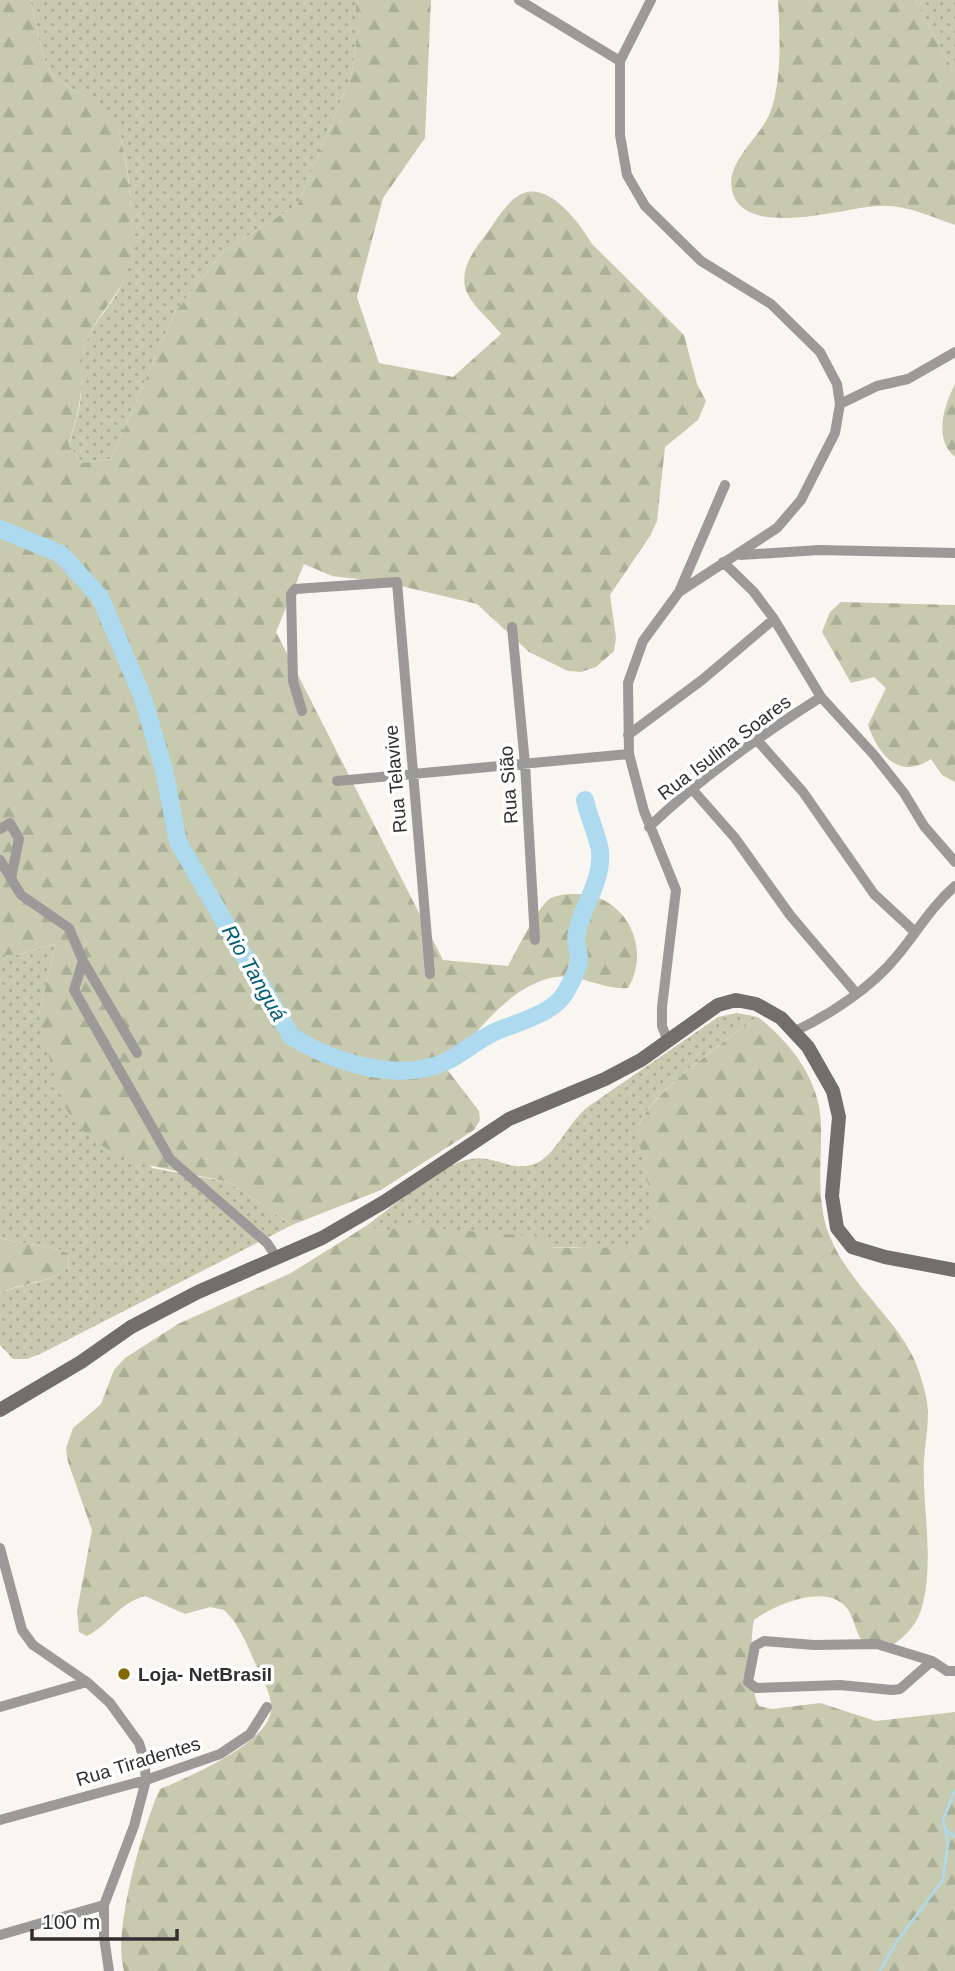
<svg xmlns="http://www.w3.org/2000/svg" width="955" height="1971" font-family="Arial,sans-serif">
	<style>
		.green { fill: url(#green-dots) }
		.forest { fill: url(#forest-firs) }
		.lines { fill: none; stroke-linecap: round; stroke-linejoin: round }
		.stream { stroke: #addaef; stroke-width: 2.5 }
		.river { stroke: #addaef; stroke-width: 18 }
		.street { stroke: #9b9a98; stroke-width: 10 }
		.secondary { stroke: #706f6c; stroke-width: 14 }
		.poi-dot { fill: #836800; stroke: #fff; stroke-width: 2.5 }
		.labels { text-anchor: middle; stroke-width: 7; stroke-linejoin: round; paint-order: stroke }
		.street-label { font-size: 19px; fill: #312f2e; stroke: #fff }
		.poi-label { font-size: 19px; font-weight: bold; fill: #312f2e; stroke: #fff; text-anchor: start }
		.water-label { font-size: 21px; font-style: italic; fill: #025c78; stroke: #fff }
	</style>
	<defs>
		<pattern id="green-dots" width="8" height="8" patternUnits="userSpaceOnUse" patternTransform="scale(1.75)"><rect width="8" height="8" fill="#c7caae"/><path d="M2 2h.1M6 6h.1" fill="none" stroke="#abae96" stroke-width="1.8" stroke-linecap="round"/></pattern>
		<pattern id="forest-firs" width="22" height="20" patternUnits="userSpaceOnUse" patternTransform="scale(1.75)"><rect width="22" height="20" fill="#c7caae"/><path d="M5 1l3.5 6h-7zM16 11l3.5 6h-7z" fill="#abae96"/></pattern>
	</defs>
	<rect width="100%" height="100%" fill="#f9f5f1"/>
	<path class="green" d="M30,0H356V46L351,77L298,204L224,251L175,312L111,459L82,463L69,446C72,432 77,418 80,404C83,385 79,365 85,346C92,322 114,304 123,282C138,246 131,155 114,120C103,98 70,93 54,76C41,63 36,18 30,0Z
		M915,0H955V74Z
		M56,944L39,1014L152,1168L228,1182L292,1225L42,1353L27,1359H13L0,1345V1293C23,1283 51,1284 69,1266L68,1253C46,1244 23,1245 0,1238V955H17Z
		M737,1013L758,1017C731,1035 649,1095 640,1123C632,1145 662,1195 650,1227C639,1257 592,1247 568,1247C552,1247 536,1250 520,1250C474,1248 428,1237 383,1231L366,1226C393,1207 439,1164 471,1159C496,1154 513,1175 539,1162C557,1152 569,1121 589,1106L718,1017Z"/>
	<path class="forest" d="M0,0H30C36,18 41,63 54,76C70,93 103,98 114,119C130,153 140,254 121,286C109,306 92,323 85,346C80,362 83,382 80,399C78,415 72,430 69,446L82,463L111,459L175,312L224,251L298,204L351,77L356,46V0H431L425,138L383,198L357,297L379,363L453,377L501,334C491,320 469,304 465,287C461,266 475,249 487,233C496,221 505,204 518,196C547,177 580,224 592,244L684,335L697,384L706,401L698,420L665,447L657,521L650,536L610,595L616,638L614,651L596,667L581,672L568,671L529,652L477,604L384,582L332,576L304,564L276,632L443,960L508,966C516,952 539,904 551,898C559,894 570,894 578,894C626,895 652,948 628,988C603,990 579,973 555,977C509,985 475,1035 446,1068L479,1111L480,1120L474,1130L381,1190L292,1225L228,1182L134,1162L104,1147L78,1127L64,1105L40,1028L39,1014L56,944L17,955H0Z
		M778,0H915L955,74V225C931,217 905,204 878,206C846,207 743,241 732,190C726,164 755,141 766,121C783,92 780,32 778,0Z
		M955,384V457C933,438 944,406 955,384Z
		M841,602L955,605V782L942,775L931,759C899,781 878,754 868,725L886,688L874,677L851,683L822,632L830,612Z
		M758,1017C791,1043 819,1079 821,1123C822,1159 816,1194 827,1229C845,1282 894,1314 915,1361C920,1373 925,1390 927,1402C930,1422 925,1441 924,1460C922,1506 934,1558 923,1603C919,1622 908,1634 893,1645L862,1641C855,1631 854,1616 846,1607C825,1583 774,1605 754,1620C750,1637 750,1692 759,1706L772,1709L820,1703L876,1721L955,1712V1971H124C112,1932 143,1826 160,1789C187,1778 267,1744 271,1711C273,1696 262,1678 256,1665C247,1645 240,1625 224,1610L210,1607L185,1614L145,1596C119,1603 110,1624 87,1636L79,1632L77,1611L92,1530L68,1462L66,1448L73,1428L101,1404L114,1370L125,1358L178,1324L291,1273L366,1226L383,1231L406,1226L541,1237L550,1248C625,1244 667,1266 644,1164C642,1152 635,1135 640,1123C651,1094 730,1036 758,1017Z
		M0,1238C23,1245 46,1244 68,1253L69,1266C51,1284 23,1282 0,1293Z"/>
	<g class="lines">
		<path class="stream" d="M945,1829L955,1837
			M880,1971L897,1941L943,1880L948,1843L943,1820L955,1790"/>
		<path class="river" d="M0,529L61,554L100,597L143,698L164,770L178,842L291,1036C332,1062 400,1084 447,1061C465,1052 478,1039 497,1031C518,1022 553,1014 565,993C571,983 579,969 579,958C579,949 574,942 577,932C583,905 603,880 600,851C598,836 588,816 585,800"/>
		<path class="street" d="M519,0L620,61
			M651,0L620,61V135L627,175L645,206L701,261L771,304L820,352L837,384L840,404L835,433L801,500L777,528L679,592L643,641L628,683L629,754L644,811L676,890L662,1007V1026L668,1041
			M840,404L877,386L908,379L955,352
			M741,555L819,550L955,553
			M723,562L753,591L774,619L821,697L874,755L904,793L924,826L955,862
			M679,592L725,485
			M512,627L525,764L535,940
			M302,711L293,681L291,594L295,589L397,582L430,974
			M628,735L702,680L774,619
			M757,740L803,792L874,894L914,931
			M337,781L629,754
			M692,789L735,838L790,915L856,993
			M649,827C701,777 761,735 821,697
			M0,829L10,823L19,839L11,878
			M0,860L21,895L69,928L83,961L74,990L170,1159L267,1243L277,1258
			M83,961L137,1053
			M793,1032C830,1015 872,987 897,956C917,932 931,907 955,886
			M0,1548L22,1630L33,1645L87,1682L110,1703L139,1743L144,1759L146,1780L134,1826L104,1905V1937L109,1971
			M932,1661L900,1689L892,1690L840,1685L756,1688L748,1682L755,1646L764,1641L814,1645L877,1644L932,1661L947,1671H955
			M0,1707L87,1682
			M0,1820L146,1780L220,1754L250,1734L267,1707
			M0,1935L104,1905"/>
		<path class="secondary" d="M0,1410L81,1362L131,1327L198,1292L322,1238L384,1202L509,1119L605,1079L641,1060L718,1005L736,1000L756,1004L781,1018L808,1047L833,1091L839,1117L832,1196L837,1228L852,1247L885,1257L955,1270"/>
	</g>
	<circle class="poi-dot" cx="124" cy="1674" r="7"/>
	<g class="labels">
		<g class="street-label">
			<text transform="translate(724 747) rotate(-37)" y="7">Rua Isulina Soares</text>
			<text transform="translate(395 779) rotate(-95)" y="7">Rua Telavive</text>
			<text transform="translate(508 785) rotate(-94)" y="7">Rua Sião</text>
			<text transform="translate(138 1761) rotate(-17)" y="7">Rua Tiradentes</text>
		</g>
		<g class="poi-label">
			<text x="138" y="1681">Loja- NetBrasil</text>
		</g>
		<g class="water-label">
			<text transform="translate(254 973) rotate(60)" y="7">Rio Tanguá</text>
		</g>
	</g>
	<path d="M32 1929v10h145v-10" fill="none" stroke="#312f2e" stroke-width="3.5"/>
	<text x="42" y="1929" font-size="21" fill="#312f2e" stroke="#ffffff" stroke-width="5" paint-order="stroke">100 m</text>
</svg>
